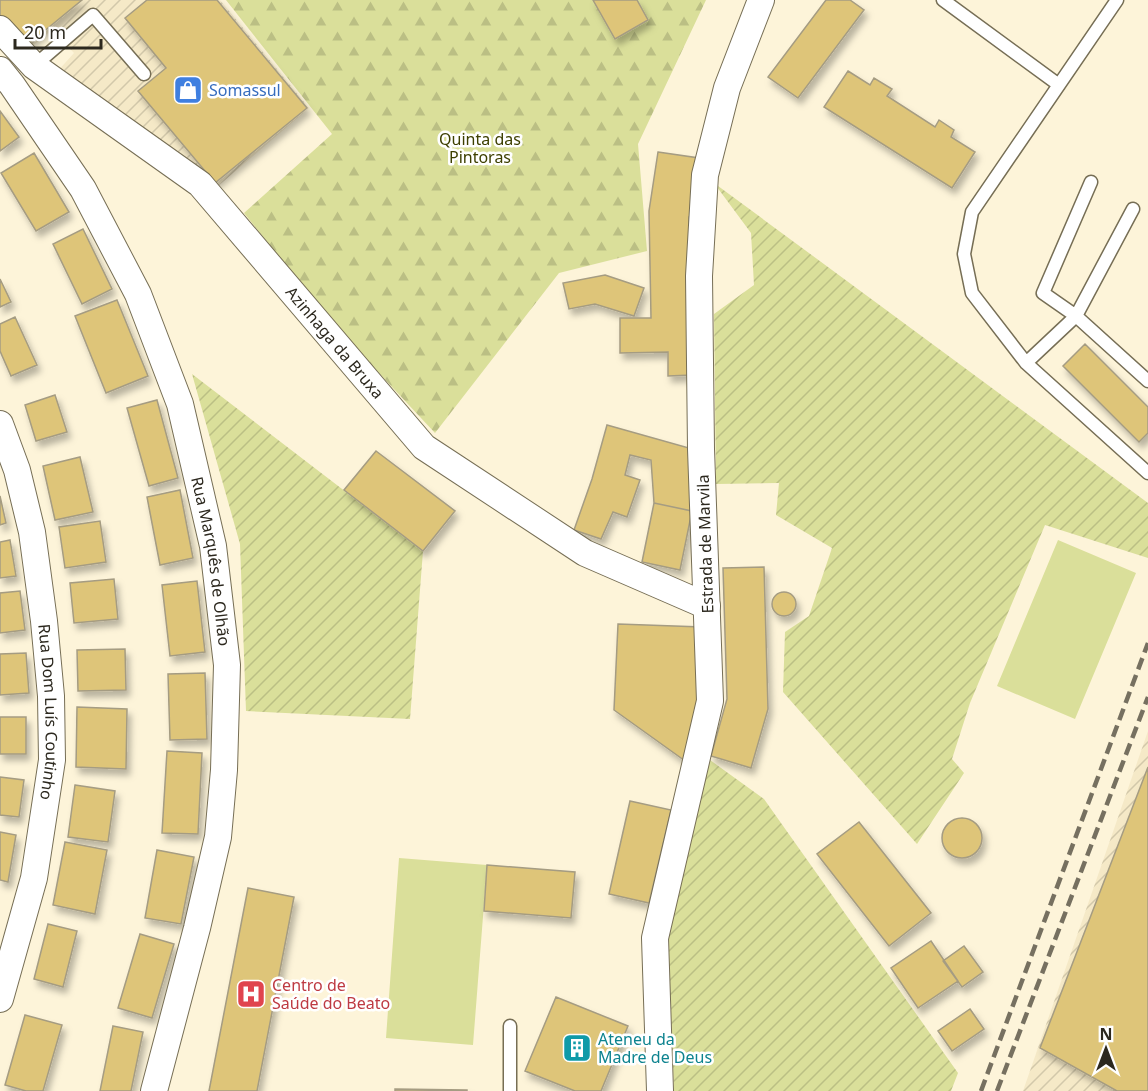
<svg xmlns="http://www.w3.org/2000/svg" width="1148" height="1091" font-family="'Noto Sans',sans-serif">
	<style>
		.industrial { fill: url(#industrial-furrows) }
		.forest { fill: url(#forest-firs) }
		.garden { fill: url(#garden-furrows) }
		.pitch { fill: #dadf9a }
		.building { fill: #dec579; stroke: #a59c82; stroke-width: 1.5; filter: url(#shadow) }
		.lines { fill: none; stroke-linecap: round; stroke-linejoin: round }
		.service-casing { stroke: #766e55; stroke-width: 15 }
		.minor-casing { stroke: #766e55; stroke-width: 28 }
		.service { stroke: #fff; stroke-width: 12 }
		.minor { stroke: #fff; stroke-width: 26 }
		.rail { stroke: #767060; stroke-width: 4.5; stroke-dasharray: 12 6; stroke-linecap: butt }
		.labels { text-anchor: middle; stroke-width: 5; stroke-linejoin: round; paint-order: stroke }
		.shop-label { font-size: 16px; fill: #366cbe; stroke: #fff; text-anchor: start }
		.park-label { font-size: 16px; fill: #3d3f00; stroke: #fff }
		.street-label { font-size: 16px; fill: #2c281e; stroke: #fff }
		.health-label { font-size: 16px; fill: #be3a42; stroke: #fff; text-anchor: start }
		.culture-label { font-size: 16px; fill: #0d838f; stroke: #fff; text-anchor: start }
	</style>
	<defs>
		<pattern id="industrial-furrows" width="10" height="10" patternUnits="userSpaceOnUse" patternTransform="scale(1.5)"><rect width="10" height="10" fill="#f5e9c7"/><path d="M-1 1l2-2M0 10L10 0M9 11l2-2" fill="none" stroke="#d2c8aa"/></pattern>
		<pattern id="forest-firs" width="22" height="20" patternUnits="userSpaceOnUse" patternTransform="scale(1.5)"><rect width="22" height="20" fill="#dadf9a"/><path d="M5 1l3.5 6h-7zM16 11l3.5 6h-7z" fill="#bbbf84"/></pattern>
		<pattern id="garden-furrows" width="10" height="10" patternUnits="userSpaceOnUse" patternTransform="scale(1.5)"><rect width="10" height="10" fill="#dadf9a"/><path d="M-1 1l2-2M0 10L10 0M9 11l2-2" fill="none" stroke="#bbbf84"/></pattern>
		<filter id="shadow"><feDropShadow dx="3.5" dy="6" stdDeviation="3" flood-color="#0004"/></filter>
	</defs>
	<rect width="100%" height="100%" fill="#fdf4d9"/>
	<path class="industrial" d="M0,0H220L309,108L217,187L56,73L74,53L52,30L25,52L0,22Z
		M1148,731V1091H1023Z"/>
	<path class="forest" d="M226,0H706L638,144L647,251L559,273L435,433L334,325L244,213L332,134Z"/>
	<path class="garden" d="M714,183L1148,503V558L1045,525L970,703L952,759L964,773L917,844L783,692L785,632L809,616L832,548L776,515L779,483L716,484L714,314L754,285L751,233Z
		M192,374L423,551L410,719L246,711L240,544Z
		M710,760L764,799L958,1073L951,1091H674L667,922L673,908Z"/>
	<path class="pitch" d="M1058,540L1136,573L1075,719L997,686Z
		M399,858L487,865L473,1045L386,1038Z"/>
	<path class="building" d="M0,0H82L26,46L0,15Z
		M147,0H217L307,108L215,183L138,91L166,68L125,18Z
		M593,0H637L648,20L615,39Z
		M826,0H850L864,10L798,98L768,77Z
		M848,71L870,85L874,78L892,89L887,96L935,127L939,120L954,130L951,137L975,152L952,188L824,107Z
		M0,111L19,137L0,151Z
		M658,152L699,158L690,217H689L692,375L668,376V352L620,353V318H651L649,211Z
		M34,153L69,212L36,231L1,173Z
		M83,229L112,289L82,304L53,244Z
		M605,275L644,288L634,316L595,304L569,309L563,283Z
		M0,279L11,302L0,307Z
		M117,300L148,376L106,393L75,316Z
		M15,317L37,365L11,376L0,351V324Z
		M1085,344L1148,407V433L1139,442L1063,366Z
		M55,395L67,432L36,441L25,405Z
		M157,400L178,478L149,486L127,408Z
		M607,425L696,450L692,511L654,503L651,460L630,455L625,475L640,480L627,517L613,512L601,539L574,530L592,479Z
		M376,451L455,511L423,551L344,490Z
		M80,457L93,512L55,520L43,466Z
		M180,490L193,558L160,565L147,497Z
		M0,496L6,523L0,525Z
		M654,503L692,511L680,570L642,562Z
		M100,521L106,562L65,568L59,527Z
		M10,540L16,576L0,578V542Z
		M764,567L768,709L751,768L711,756L727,699L723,568Z
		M114,579L118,619L74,623L70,583Z
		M197,581L205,652L170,656L162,585Z
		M20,591L25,630L0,633V593Z
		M772 604a12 12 0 1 1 24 0a12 12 0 1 1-24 0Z
		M618,624L702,627L698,714L688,763L614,710Z
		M125,649L126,690L78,691L77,650Z
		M26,653L29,693L0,695V654Z
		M205,673L207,739L170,740L168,674Z
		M77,707L127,709L126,769L76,767Z
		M0,717H26V754H0Z
		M167,751L202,753L198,834L162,833Z
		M1148,767V1091H1117L1040,1048Z
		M0,777L24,780L19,817L0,815Z
		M75,785L115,791L108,842L68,837Z
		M630,801L671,810L649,903L609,894Z
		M942 838a20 20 0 1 1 40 0a20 20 0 1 1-40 0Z
		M859,822L931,913L889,946L817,854Z
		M0,832L16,835L8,882L0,880Z
		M65,842L107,850L95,914L53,905Z
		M157,850L194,857L181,924L145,918Z
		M487,865L575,872L571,918L484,911Z
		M248,888L294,897L257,1091H209Z
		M48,924L77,931L63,987L34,979Z
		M140,934L174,944L152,1018L118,1008Z
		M931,941L958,981L918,1008L891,968Z
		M964,946L983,972L962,987L943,961Z
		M556,997L628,1026L601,1091H575L525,1071Z
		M970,1009L984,1029L952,1051L938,1031Z
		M25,1015L62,1025L43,1091H26L5,1085Z
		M113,1026L143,1032L131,1091H100Z
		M395,1089L467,1090V1091H395Z"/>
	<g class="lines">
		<g class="service-casing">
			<path id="service" d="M943,0L1059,85
				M1117,0L972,212L964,254L972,293L1026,363L1148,473
				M34,66L93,15L144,74
				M1091,182L1043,293L1076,316L1133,209
				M1026,363L1076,316L1148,381
				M510,1026V1091"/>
		</g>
		<g class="minor-casing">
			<g id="minor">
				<path id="s1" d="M0,29L34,66L200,184L424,447L585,553L707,606"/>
				<path id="s2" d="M0,70L12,85L83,189L138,294L180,404L213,546L227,665L224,770L218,837L197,928L154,1091"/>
				<path id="s3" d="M0,424L17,470L32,532L44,621L51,696L52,760L34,878L0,999"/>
				<path d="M660,1091L655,938L710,701L701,449L699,276L705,175L727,88L761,0"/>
			</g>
		</g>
		<use href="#service" class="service"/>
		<use href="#minor" class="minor"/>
		<path class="rail" d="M981,1091L1148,643
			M997,1091L1148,697"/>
	</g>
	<defs>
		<g id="shop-square" transform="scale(1.5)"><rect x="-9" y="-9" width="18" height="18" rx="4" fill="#3f7fe0" stroke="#fff"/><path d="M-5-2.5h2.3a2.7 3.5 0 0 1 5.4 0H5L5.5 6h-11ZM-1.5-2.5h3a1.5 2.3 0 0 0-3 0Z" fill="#fff"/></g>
		<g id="hospital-square" transform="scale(1.5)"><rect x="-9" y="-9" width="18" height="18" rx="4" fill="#e0444e" stroke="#fff"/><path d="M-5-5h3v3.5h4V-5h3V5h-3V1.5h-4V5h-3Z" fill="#fff"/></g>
		<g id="building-square" transform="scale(1.5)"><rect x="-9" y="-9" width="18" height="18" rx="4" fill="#0f9aa8" stroke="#fff"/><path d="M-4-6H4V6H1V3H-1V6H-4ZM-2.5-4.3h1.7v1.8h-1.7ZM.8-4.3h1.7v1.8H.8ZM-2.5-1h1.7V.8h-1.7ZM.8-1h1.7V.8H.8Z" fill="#fff"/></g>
	</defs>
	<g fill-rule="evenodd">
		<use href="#shop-square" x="188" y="90"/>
		<use href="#hospital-square" x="251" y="994"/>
		<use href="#building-square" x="577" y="1048"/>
	</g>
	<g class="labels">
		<g class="shop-label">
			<text x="209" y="96">Somassul</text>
		</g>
		<g class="park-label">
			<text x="480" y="145">Quinta das<tspan x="480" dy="18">Pintoras</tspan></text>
		</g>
		<g class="street-label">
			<text dy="6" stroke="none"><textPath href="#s1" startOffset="462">Azinhaga da Bruxa</textPath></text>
			<text transform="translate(705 544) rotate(-92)" y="6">Estrada de Marvila</text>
			<text dy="6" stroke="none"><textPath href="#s2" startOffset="542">Rua Marquês de Olhão</textPath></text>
			<text dy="6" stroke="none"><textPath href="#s3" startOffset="294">Rua Dom Luís Coutinho</textPath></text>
		</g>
		<g class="health-label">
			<text x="272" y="991">Centro de<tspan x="272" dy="18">Saúde do Beato</tspan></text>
		</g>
		<g class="culture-label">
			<text x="598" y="1045">Ateneu da<tspan x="598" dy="18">Madre de Deus</tspan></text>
		</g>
	</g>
	<g transform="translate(1106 1049)" stroke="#ffffff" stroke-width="4.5" paint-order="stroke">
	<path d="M0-4.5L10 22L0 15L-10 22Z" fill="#2c281e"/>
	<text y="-9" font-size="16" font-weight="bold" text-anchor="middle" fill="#2c281e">N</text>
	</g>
	<path d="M15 39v9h86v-9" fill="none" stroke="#2c281e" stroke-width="3"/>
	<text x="24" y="39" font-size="18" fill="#2c281e" stroke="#ffffff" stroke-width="4.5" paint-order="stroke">20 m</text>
</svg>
